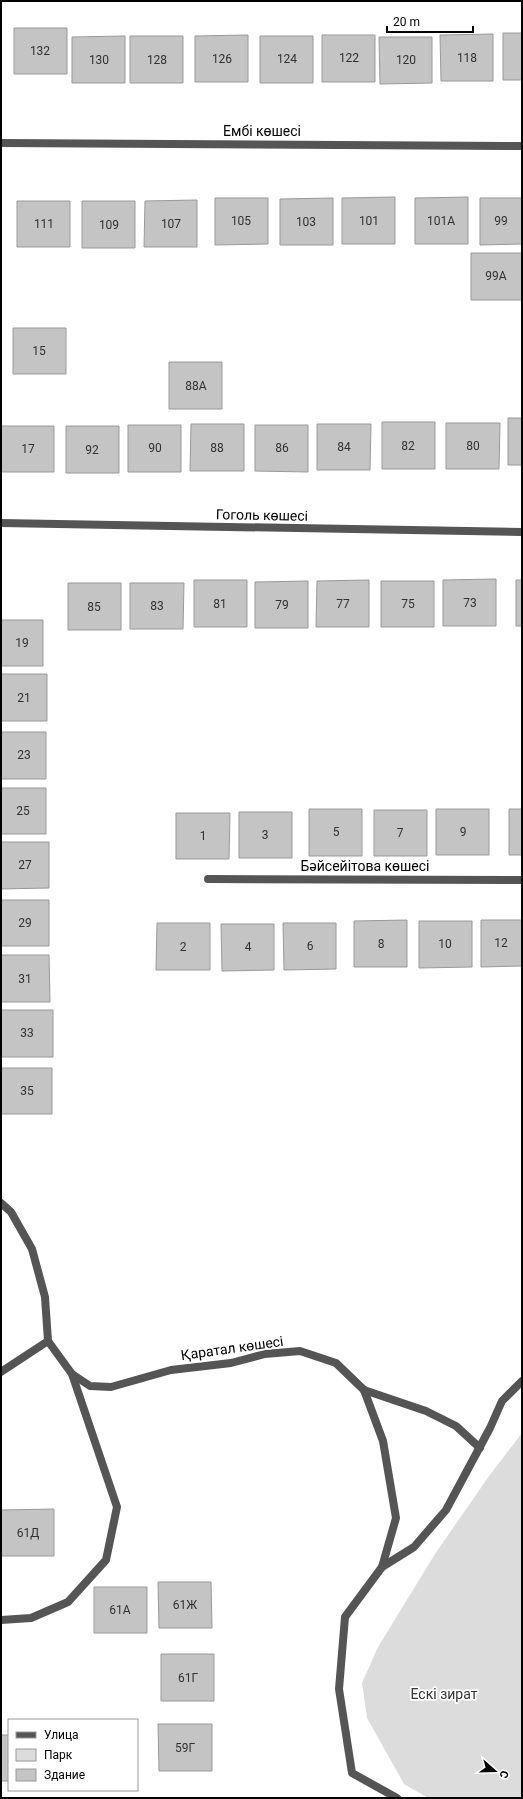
<svg xmlns="http://www.w3.org/2000/svg" width="523" height="1799" font-family="Roboto,sans-serif">
	<style>
		.green { fill: #dcdcdc }
		.building { fill: #c4c4c4; stroke: #999 }
		.lines { fill: none; stroke-linecap: round; stroke-linejoin: round }
		.lane { stroke: #555; stroke-width: 8 }
		.street { stroke: #555; stroke-width: 8 }
		.labels { text-anchor: middle; stroke-width: 3.5; stroke-linejoin: round; paint-order: stroke }
		.number-label { font-size: 12px; fill: #313131 }
		.street-label { font-size: 14px; fill: #000; stroke: #fff }
		.park-label { font-size: 14px; fill: #333; stroke: #fff }
	</style>
	<rect width="100%" height="100%" fill="#fff"/>
	<path class="green" d="M522,1433V1798H428L404,1784L367,1718L362,1683L378,1647L435,1554L489,1476Z"/>
	<path class="building" d="M14,28H67V74H14Z
		M503,33H522V80H503Z
		M493,34V81H441L440,35Z
		M248,35V82H195V36Z
		M322,35H375V82H322Z
		M125,36V83H72V37Z
		M130,36H183V83H130Z
		M260,36H313V83H260Z
		M379,37H432V83L380,84Z
		M395,197V244H342V198Z
		M468,197V244H415V198Z
		M215,198H268V244L215,245Z
		M333,198V245H280V199Z
		M480,198H522V244L480,245Z
		M197,200V247H144L145,201Z
		M17,201H70V247H17Z
		M82,201H135V248H82Z
		M471,253H522V300H471Z
		M13,328H66V374H13Z
		M169,362H222V409H169Z
		M508,418H522V465H508Z
		M382,422H435V469H382Z
		M446,423H500L499,469H446Z
		M191,424H244V471H190Z
		M317,424H371L370,470H317Z
		M128,425H181V472H128Z
		M255,425H308V472L255,471Z
		M1,426H54V472H1Z
		M66,426H119V473H66Z
		M496,579V626H443V580Z
		M194,580H247V627H194Z
		M369,580V627H316L317,581Z
		M516,580H522V626H516Z
		M308,581V628H255V582Z
		M381,581H434V627H381Z
		M68,583H121V630H68Z
		M130,583H184L183,629H130Z
		M1,620H43V666H1Z
		M1,674H47V721H1Z
		M1,732H46V779H1Z
		M1,788H46V834H1Z
		M309,809H362V856H309Z
		M436,809H489V855H436Z
		M509,809H522V855H509Z
		M374,810H427V856H374Z
		M239,812H292V858H239Z
		M176,813H230L229,859H176Z
		M1,842H49V888L1,889Z
		M1,900H49V946H1Z
		M407,920V967H354V921Z
		M481,920H522V966L481,967Z
		M419,921H472V967L419,968Z
		M157,923H210V970H156Z
		M283,923H336V969L284,970Z
		M221,924H274V970L222,971Z
		M1,955H49L50,1002H1Z
		M1,1010H53V1057H1Z
		M1,1068H52V1114H1Z
		M54,1509V1556H1V1510Z
		M158,1582H211L212,1628H159Z
		M94,1587H147V1633H94Z
		M161,1654H214V1701H161Z
		M158,1724H212V1771H159Z
		M1,1735H9V1781H1Z"/>
	<g class="lines">
		<path class="lane" d="M1,1372L48,1341
			M364,1390L426,1411L456,1426L480,1448
			M382,1567L414,1547L446,1510L490,1428L502,1401L522,1381
			M1,1620L31,1618L68,1602L106,1560L117,1507L72,1374"/>
		<path class="street" d="M1,143L522,146
			M1,523L522,532
			M208,879L522,880
			M1,1203L11,1212L32,1249L45,1297L48,1341L72,1374L90,1386L111,1387L171,1370L231,1363L265,1354L300,1351L336,1363L364,1390L383,1441L396,1518L382,1567L345,1617L339,1689L352,1773L397,1798"/>
	</g>
	<g class="labels">
		<g class="number-label">
			<text x="40" y="55">132</text>
			<text x="349" y="62">122</text>
			<text x="467" y="62">118</text>
			<text x="222" y="63">126</text>
			<text x="287" y="63">124</text>
			<text x="99" y="64">130</text>
			<text x="157" y="64">128</text>
			<text x="406" y="64">120</text>
			<text x="241" y="225">105</text>
			<text x="369" y="225">101</text>
			<text x="441" y="225">101А</text>
			<text x="501" y="225">99</text>
			<text x="306" y="226">103</text>
			<text x="44" y="228">111</text>
			<text x="171" y="228">107</text>
			<text x="109" y="229">109</text>
			<text x="496" y="280">99А</text>
			<text x="39" y="355">15</text>
			<text x="196" y="390">88А</text>
			<text x="408" y="450">82</text>
			<text x="473" y="450">80</text>
			<text x="344" y="451">84</text>
			<text x="155" y="452">90</text>
			<text x="217" y="452">88</text>
			<text x="282" y="452">86</text>
			<text x="28" y="453">17</text>
			<text x="92" y="454">92</text>
			<text x="470" y="607">73</text>
			<text x="220" y="608">81</text>
			<text x="343" y="608">77</text>
			<text x="408" y="608">75</text>
			<text x="282" y="609">79</text>
			<text x="157" y="610">83</text>
			<text x="94" y="611">85</text>
			<text x="22" y="647">19</text>
			<text x="24" y="702">21</text>
			<text x="24" y="759">23</text>
			<text x="23" y="815">25</text>
			<text x="336" y="836">5</text>
			<text x="463" y="836">9</text>
			<text x="400" y="837">7</text>
			<text x="265" y="839">3</text>
			<text x="203" y="840">1</text>
			<text x="25" y="869">27</text>
			<text x="25" y="927">29</text>
			<text x="501" y="947">12</text>
			<text x="381" y="948">8</text>
			<text x="445" y="948">10</text>
			<text x="310" y="950">6</text>
			<text x="183" y="951">2</text>
			<text x="248" y="951">4</text>
			<text x="25" y="983">31</text>
			<text x="27" y="1037">33</text>
			<text x="27" y="1095">35</text>
			<text x="28" y="1537">61Д</text>
			<text x="185" y="1609">61Ж</text>
			<text x="120" y="1614">61А</text>
			<text x="188" y="1682">61Г</text>
			<text x="185" y="1752">59Г</text>
		</g>
		<g class="street-label">
			<text x="262" y="136">Ембі көшесі</text>
			<text transform="translate(262 515) rotate(1)" y="5">Гоголь көшесі</text>
			<text x="365" y="871">Бәйсейітова көшесі</text>
			<text transform="translate(232 1348) rotate(-8)" y="5">Қаратал көшесі</text>
		</g>
		<g class="park-label">
			<text x="444" y="1699">Ескі зират</text>
		</g>
	</g>
	<rect width="523" height="1799" fill="none" stroke="#000000" stroke-width="4"/>
	<rect x="8" y="1719" width="130" height="72" fill="#ffffff" stroke="#999999"/>
	<rect x="16" y="1732" width="20" height="6" fill="#555555" stroke="#999999"/>
	<text x="44" y="1739" font-size="12" fill="#000000">Улица</text>
	<rect x="16" y="1749" width="20" height="12" fill="#dcdcdc" stroke="#999999"/>
	<text x="44" y="1759" font-size="12" fill="#000000">Парк</text>
	<rect x="16" y="1769" width="20" height="12" fill="#c4c4c4" stroke="#999999"/>
	<text x="44" y="1779" font-size="12" fill="#000000">Здание</text>
	<g transform="translate(495 1771) rotate(110)" stroke="#ffffff" stroke-width="3" paint-order="stroke">
	<path d="M0-3L7 15L0 10L-7 15Z" fill="#000000"/>
	<text y="-6" font-size="11" font-weight="bold" text-anchor="middle" fill="#000000">С</text>
	</g>
	<path d="M387 26v6h86v-6" fill="none" stroke="#000000" stroke-width="2"/>
	<text x="393" y="26" font-size="12" fill="#000000" stroke="#ffffff" stroke-width="3" paint-order="stroke">20 m</text>
</svg>
